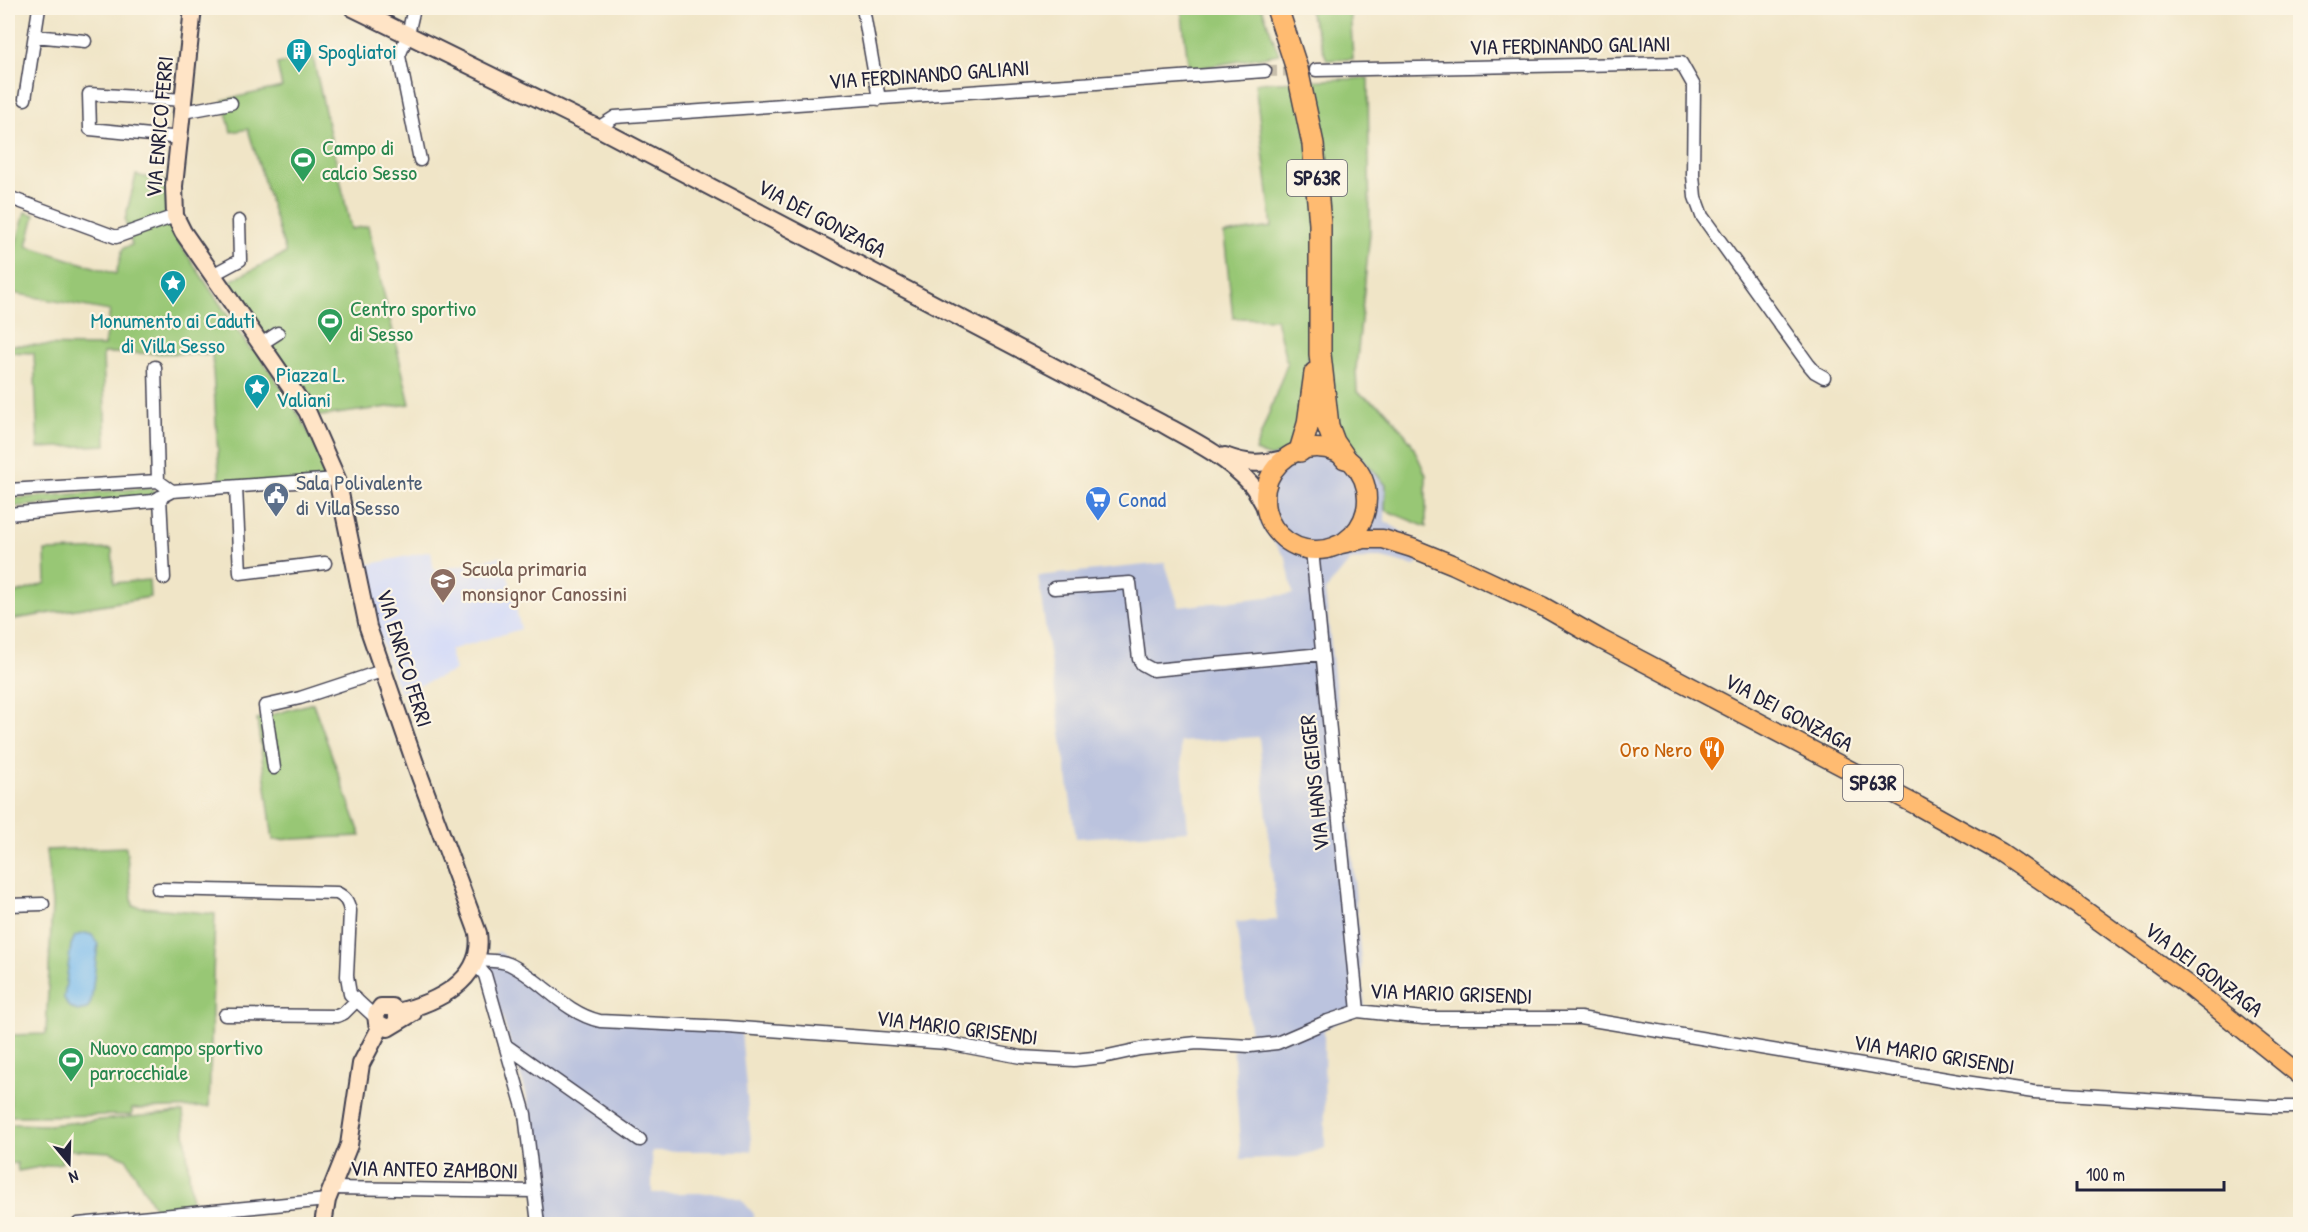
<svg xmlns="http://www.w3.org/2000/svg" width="2308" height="1232" font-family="'Patrick Hand',sans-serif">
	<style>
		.built { fill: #d1d9f9 }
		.industrial { fill: #bbc3de }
		.green { fill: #98c775; stroke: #5d7458; stroke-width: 1.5 }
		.water { fill: #78bbee; stroke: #4d6e94; stroke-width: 1.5 }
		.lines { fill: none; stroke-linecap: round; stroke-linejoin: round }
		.street-tunnel { stroke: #c7beab; stroke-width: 12; stroke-dasharray: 12 6; stroke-linecap: butt }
		.street-casing { stroke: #413f50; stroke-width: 15 }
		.secondary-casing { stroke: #413f50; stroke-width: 20 }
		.primary-casing { stroke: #413f50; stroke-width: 21 }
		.highway-casing { stroke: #413f50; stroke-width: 24 }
		.street { stroke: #fff; stroke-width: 12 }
		.secondary { stroke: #ffe4c6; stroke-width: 16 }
		.primary { stroke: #ffbb71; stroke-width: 18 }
		.highway { stroke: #ffbb71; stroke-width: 21 }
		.labels { text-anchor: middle; stroke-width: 4.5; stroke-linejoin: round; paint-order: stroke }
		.shield { fill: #fcf5e5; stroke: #63616e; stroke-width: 1.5 }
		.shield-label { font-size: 21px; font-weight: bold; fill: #22223b }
		.street-label { font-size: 22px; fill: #22223b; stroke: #fcf5e5 }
		.culture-label { font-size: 22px; fill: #0d838f; stroke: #fcf5e5; text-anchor: start }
		.leisure-label { font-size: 22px; fill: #27864d; stroke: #fcf5e5; text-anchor: start }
		.service-label { font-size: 22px; fill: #4e5e75; stroke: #fcf5e5; text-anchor: start }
		.shop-label { font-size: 22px; fill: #366cbe; stroke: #fcf5e5; text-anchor: start }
		.education-label { font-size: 22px; fill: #785e54; stroke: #fcf5e5; text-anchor: start }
		.food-label { font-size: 22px; fill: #c56008; stroke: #fcf5e5; text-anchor: end }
	</style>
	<rect width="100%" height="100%" fill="#fcf5e5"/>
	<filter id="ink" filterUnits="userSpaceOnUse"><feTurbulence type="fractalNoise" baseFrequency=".0167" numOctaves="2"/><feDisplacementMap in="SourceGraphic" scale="12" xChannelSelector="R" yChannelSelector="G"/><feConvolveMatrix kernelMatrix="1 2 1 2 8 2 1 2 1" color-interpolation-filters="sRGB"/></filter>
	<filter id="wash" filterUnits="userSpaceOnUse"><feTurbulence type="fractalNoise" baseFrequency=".008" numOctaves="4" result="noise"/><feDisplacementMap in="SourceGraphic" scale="24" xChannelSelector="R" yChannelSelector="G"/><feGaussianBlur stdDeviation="1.35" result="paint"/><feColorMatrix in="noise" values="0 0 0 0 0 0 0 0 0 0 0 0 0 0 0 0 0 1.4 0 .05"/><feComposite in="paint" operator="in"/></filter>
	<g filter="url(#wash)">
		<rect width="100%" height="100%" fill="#f0e5c7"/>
		<path class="built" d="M431,551L434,571L503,556L521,629L450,650L455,671L400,693L375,624L362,566Z"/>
		<path class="industrial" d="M1321,441L1358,453L1386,485L1385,521L1427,548L1415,566L1377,557L1350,561L1325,591L1349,818L1365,1013L1339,1021L1324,1030L1325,1148L1297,1157L1241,1159L1233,1045L1252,1043L1236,922L1277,920L1259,737L1180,742L1188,831L1076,838L1038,576L1165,563L1179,607L1293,594L1286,558L1261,525L1255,497L1270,457Z
			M498,951L563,1000L588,1016L741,1032L752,1151H652V1193H717L741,1199L754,1214L753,1224H542L538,1157L526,1093L487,969Z"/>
		<path class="green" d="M1181,8H1262L1279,54L1189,70Z
			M1308,8H1350L1353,59L1327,60Z
			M313,57L351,229L368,226L410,404L314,417L224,284L286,253L248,129L231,132L223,100L282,87L277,64Z
			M1368,78L1370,233L1356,369L1357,392L1386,410L1411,442L1426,475V527L1385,510L1386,485L1358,453L1344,448L1335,423L1328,355L1309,354L1293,450L1270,457L1255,451L1287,364L1276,319L1233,318L1224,234L1272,227L1255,83Z
			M136,175L167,182L176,238L250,349H255C281,389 316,432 327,480L220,488L212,354L103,353L106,445L38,448L34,353L8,352V345L104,346L110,311L13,293L8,310V271L25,212L35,215L27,246L116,274L123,248L132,245L125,220Z
			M149,488L156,493L150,496L11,507L10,499Z
			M112,549L114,583L149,580L150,597L8,620V596L46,583L45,551Z
			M313,703L361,836L273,840L257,719Z
			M126,847L133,906L215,914L209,1107L132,1109V1115L10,1116V1035L46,1034L52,904L46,850Z
			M183,1112L194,1224H162L164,1216L155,1217L153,1224H101L159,1216L126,1158L110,1152L60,1149L59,1154H61L62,1163L18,1171L17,1163L8,1164V1124L48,1125Z"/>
		<path class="water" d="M85,933L92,935L98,944L91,1002L87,1009L77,1011L68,1006L64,998L71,945L75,936Z"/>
	</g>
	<g filter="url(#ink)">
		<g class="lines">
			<path class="street-tunnel" d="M1265,71L1303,70"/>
			<g class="street-casing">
				<path id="street" d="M414,8L408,34L399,56L420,160
					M863,8L879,99
					M35,36L85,41
					M1316,70L1681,63L1694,86L1693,175L1695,197L1702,216L1809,365L1815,372L1824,377
					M25,99L39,8
					M183,112L231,103
					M598,128L615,117L1265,71
					M181,138L90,129L89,94L184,100
					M8,197L116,237L175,216
					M214,274L240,260L239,221
					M261,344L278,333
					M155,367L158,481
					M236,487L240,573L325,563
					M8,490L158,481L172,491L337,479
					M160,497L164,578
					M8,514L153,501L172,491
					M1312,550L1358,1011
					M1054,588L1130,583L1139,659L1142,664L1153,670L1322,654
					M274,768L265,706L300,698L382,671
					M158,889L337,893C345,897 348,901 350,911L347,976L350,994L376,1018
					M8,905L43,904
					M477,960C486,961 500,960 509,964C541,979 564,1013 600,1021L727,1027L947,1043L1021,1057L1074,1060L1103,1057L1140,1049L1197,1043L1250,1046L1277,1043L1328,1021L1358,1011L1423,1018H1580L1965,1082L2034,1092L2273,1107H2300
					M475,963L485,975L525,1114L538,1224
					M225,1015L337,1016L344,1013L357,1000
					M505,1045L640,1140
					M332,1188L534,1191
					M78,1224L327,1200"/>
			</g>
			<g class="secondary-casing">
				<path id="secondary" d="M193,8L174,186L175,216L183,232L307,411L337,479L368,627L415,763L478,933C485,981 435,1003 397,1012
					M353,8L598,128L1161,423C1192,440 1227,457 1251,484C1257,491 1261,500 1266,508
					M1225,456C1249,465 1260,464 1284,459
					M397,1021V1012L392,1007H381L376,1014L377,1023L388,1028L413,1013
					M323,1224L327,1200L349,1145L361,1064L381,1026"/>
			</g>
			<g class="primary-casing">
				<path id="primary" d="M1265 499a51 51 0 1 1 102 0a51 51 0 1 1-102 0Z
					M1337,545L1365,539H1383L1412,548L1454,565L1542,606L1600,639L1918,806L2000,852L2076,904L2189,986L2300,1075"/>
			</g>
			<g class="highway-casing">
				<path id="highway" d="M1277,8L1297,69L1313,144L1320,224V354L1328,426L1334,442L1345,458
					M1300,451L1308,424L1315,373"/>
			</g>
			<use href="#street" class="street"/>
			<use href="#secondary" class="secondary"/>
			<use href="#primary" class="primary"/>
			<use href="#highway" class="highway"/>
		</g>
	</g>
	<defs>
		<g id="building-pin" transform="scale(1.35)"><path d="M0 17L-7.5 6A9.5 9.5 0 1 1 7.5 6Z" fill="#0f9aa8" stroke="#fcf5e5"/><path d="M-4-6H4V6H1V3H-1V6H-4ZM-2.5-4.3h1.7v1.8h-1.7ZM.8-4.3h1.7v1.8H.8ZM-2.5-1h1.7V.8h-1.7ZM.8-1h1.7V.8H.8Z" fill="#fff"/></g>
		<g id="stadium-pin" transform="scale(1.35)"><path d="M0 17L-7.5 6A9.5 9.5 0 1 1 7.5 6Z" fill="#2e9e5b" stroke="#fcf5e5"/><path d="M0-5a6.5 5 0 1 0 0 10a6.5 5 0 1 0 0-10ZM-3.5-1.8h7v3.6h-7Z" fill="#fff"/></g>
		<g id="sight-pin" transform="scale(1.35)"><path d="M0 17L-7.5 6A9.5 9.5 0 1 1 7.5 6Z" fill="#0f9aa8" stroke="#fcf5e5"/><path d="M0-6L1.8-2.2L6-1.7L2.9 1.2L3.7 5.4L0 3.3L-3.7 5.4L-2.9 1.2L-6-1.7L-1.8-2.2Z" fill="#fff"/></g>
		<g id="civic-pin" transform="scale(1.35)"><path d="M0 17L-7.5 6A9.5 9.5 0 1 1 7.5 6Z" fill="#5c6f8a" stroke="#fcf5e5"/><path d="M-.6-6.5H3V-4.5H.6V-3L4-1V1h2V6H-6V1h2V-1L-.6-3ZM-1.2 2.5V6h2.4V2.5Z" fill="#fff"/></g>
		<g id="supermarket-pin" transform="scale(1.35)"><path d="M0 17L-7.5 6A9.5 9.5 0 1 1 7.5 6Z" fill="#3f7fe0" stroke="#fcf5e5"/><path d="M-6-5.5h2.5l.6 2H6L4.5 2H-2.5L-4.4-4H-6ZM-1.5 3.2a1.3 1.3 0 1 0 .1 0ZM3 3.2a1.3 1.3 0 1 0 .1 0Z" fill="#fff"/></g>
		<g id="school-pin" transform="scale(1.35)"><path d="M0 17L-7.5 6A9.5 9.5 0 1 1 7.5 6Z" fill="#8d6e63" stroke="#fcf5e5"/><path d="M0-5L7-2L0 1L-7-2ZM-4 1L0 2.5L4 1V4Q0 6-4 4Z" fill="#fff"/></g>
		<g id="restaurant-pin" transform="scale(1.35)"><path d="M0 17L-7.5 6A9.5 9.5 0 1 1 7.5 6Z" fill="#e8710a" stroke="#fcf5e5"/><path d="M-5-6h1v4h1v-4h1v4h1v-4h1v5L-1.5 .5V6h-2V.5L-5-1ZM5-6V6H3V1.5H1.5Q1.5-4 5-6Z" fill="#fff"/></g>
	</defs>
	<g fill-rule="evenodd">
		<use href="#building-pin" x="299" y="51"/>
		<use href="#stadium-pin" x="303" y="160"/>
		<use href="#sight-pin" x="173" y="283"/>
		<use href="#stadium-pin" x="330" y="321"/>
		<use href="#sight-pin" x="257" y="387"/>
		<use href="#civic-pin" x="276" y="495"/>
		<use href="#supermarket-pin" x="1098" y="499"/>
		<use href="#school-pin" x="443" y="581"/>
		<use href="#restaurant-pin" x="1712" y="749"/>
		<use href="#stadium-pin" x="71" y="1060"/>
	</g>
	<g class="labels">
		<g class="shield">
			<rect x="1287" y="160" width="60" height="36" rx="4.5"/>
			<rect x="1843" y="765" width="60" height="36" rx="4.5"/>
		</g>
		<g class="shield-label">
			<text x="1317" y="185">SP63R</text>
			<text x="1873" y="790">SP63R</text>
		</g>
		<g class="street-label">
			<text transform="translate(1570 45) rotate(-1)" y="8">VIA FERDINANDO GALIANI</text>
			<text transform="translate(929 74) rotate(-4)" y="8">VIA FERDINANDO GALIANI</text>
			<text transform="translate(159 127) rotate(-85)" y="8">VIA ENRICO FERRI</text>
			<text transform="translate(822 218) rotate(28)" y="8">VIA DEI GONZAGA</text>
			<text transform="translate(405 658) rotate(73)" y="8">VIA ENRICO FERRI</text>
			<text transform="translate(1789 712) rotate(28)" y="8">VIA DEI GONZAGA</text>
			<text transform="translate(1314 783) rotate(-96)" y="8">VIA HANS GEIGER</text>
			<text transform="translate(2204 969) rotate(37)" y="8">VIA DEI GONZAGA</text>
			<text transform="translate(1451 993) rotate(2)" y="8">VIA MARIO GRISENDI</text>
			<text transform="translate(957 1027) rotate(7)" y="8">VIA MARIO GRISENDI</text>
			<text transform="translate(1934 1054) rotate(9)" y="8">VIA MARIO GRISENDI</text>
			<text transform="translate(434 1169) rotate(1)" y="8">VIA ANTEO ZAMBONI</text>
		</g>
		<g class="culture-label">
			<text x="318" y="59">Spogliatoi</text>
			<text x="173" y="328" text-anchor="middle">Monumento ai Caduti<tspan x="173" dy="25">di Villa Sesso</tspan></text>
			<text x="276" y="382">Piazza L.<tspan x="276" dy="25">Valiani</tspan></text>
		</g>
		<g class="leisure-label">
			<text x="322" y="155">Campo di<tspan x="322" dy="25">calcio Sesso</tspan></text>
			<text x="350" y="316">Centro sportivo<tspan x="350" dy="25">di Sesso</tspan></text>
			<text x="90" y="1055">Nuovo campo sportivo<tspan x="90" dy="25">parrocchiale</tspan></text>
		</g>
		<g class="service-label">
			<text x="296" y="490">Sala Polivalente<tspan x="296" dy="25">di Villa Sesso</tspan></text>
		</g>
		<g class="shop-label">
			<text x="1118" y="507">Conad</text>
		</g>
		<g class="education-label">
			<text x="462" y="576">Scuola primaria<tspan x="462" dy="25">monsignor Canossini</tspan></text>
		</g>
		<g class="food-label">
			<text x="1692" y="757">Oro Nero</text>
		</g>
	</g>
	<rect width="2308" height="1232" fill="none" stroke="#fcf5e5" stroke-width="30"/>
	<g transform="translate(69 1163) rotate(161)" stroke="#fcf5e5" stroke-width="4.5" paint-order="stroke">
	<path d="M0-4.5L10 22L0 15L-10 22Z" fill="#22223b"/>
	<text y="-9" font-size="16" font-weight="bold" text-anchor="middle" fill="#22223b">N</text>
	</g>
	<path d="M2077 1181v9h147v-9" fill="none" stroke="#22223b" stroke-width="3"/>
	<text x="2086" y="1181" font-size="18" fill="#22223b" stroke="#fcf5e5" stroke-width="4.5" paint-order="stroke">100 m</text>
</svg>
